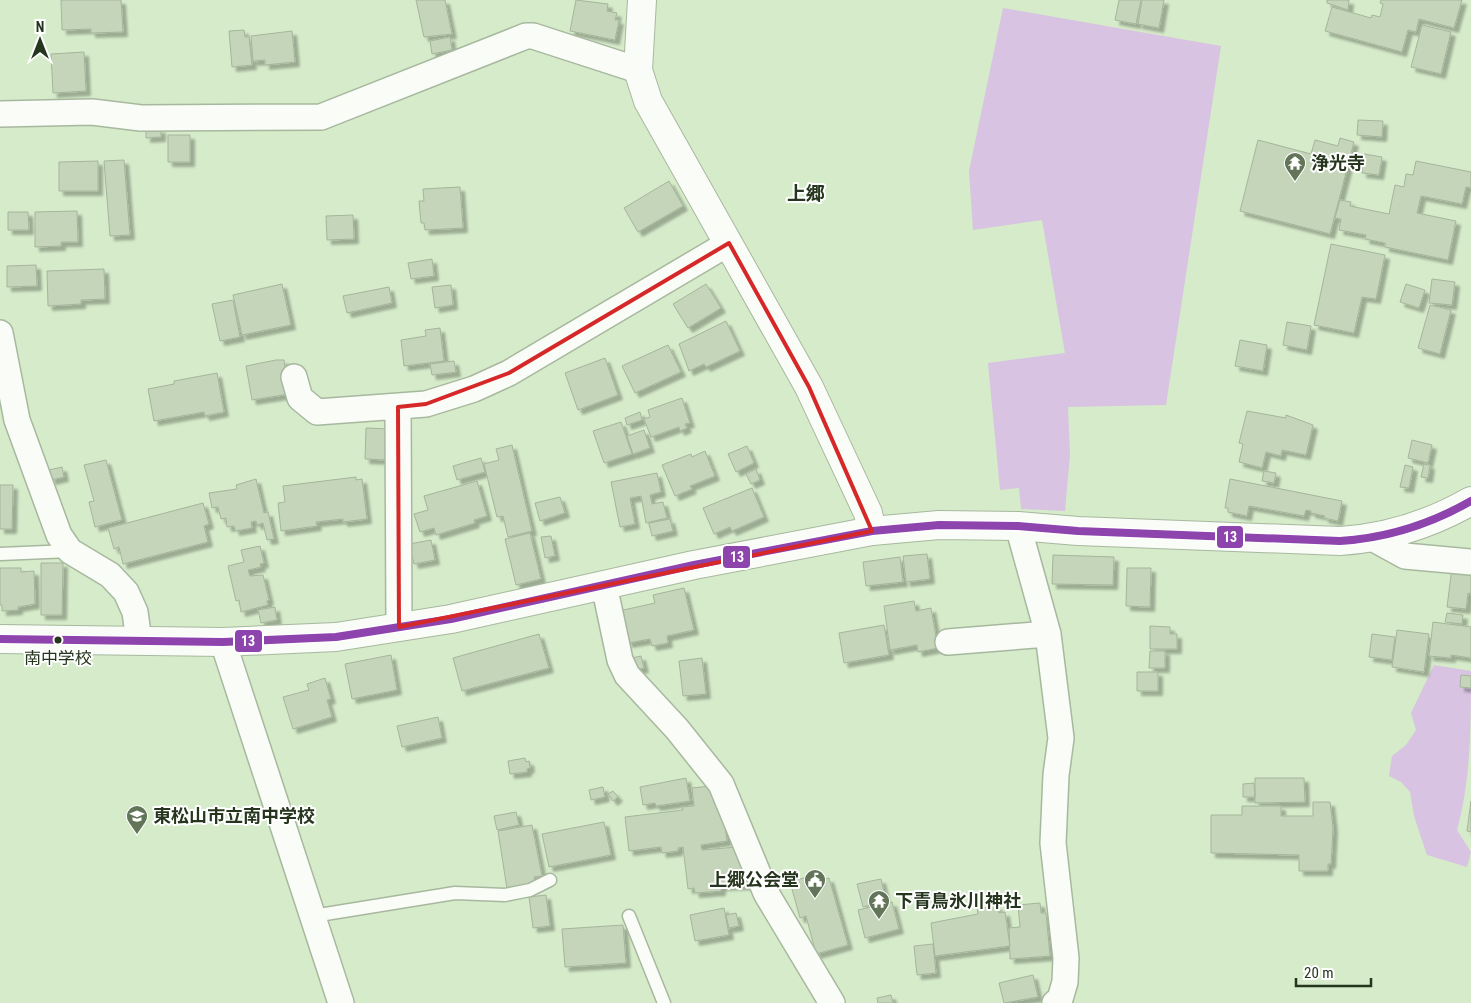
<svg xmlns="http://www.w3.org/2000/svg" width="1471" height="1003" font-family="'Roboto Condensed','Noto Sans JP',sans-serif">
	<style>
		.green { fill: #d8c3e2 }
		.building { fill: #c4d5ba; stroke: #a5b59b; filter: url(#shadow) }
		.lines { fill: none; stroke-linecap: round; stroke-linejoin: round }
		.service-casing { stroke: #a8b89f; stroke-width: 15 }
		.minor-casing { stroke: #a8b89f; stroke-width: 28 }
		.tertiary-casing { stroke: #a8b89f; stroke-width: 30 }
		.primary-casing { stroke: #a8b89f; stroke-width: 30 }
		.service { stroke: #f9fcf7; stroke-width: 12 }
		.minor { stroke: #f9fcf7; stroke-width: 25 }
		.tertiary { stroke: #f9fcf7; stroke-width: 28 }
		.primary { stroke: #f9fcf7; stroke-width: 28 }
		.bus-1-casing { stroke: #fff; stroke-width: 11 }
		.bus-1 { stroke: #8e44ad; stroke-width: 8 }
		.marked { fill: none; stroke: #d62828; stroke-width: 4; stroke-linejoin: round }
		.bus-dot { fill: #26351d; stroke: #fff; stroke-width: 2 }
		.labels { text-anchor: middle; stroke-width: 4; stroke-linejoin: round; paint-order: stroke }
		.bus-label { font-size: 17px; fill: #26351d; stroke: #fff }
		.poi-label { font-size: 18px; font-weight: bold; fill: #26351d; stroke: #fff; text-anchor: start }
		.neighbourhood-label { font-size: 19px; font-weight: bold; fill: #26351d; stroke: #fff }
		.line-badge { stroke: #fff; stroke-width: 2 }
		.badge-label { font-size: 14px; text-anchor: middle; font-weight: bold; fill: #fff }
	</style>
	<defs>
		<filter id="shadow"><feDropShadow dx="4.5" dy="4.5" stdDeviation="1" flood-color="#0004"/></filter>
	</defs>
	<rect width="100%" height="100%" fill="#d5ebc9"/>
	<path class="green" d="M1003,8L1221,46L1166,405L1068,407L1070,455L1065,511L1021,509L1019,488L1000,490L988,363L1065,353L1042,220L973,230L969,171Z
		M1434,665L1471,671C1471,723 1471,780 1457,830L1471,852L1467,867L1427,855L1414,816L1410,792L1401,782L1389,776L1392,756L1406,745L1416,730L1411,713Z"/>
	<path class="building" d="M61,0H121L123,32L91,33V29L62,30Z
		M416,0H445L452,34L424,37Z
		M576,0L608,4L607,11L617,13L615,20H619L615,40L570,31Z
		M1119,0H1141L1136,24L1115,20Z
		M1142,0H1164L1159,28L1138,24Z
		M1327,0H1349L1348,10L1327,3Z
		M1381,0H1462L1454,28L1419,19L1416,32L1408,30L1402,52L1325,31L1332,7L1371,18L1372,15L1380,17L1383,4L1380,3Z
		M1422,25L1451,32L1441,74L1411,67Z
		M244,30L245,37H249L252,65L232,67L229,31Z
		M292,31L295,62L265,65V60L253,61L251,36Z
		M450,37L452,50L432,54L430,41Z
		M84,52L86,91L53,93L51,54Z
		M1358,120L1383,121L1382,137L1357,135Z
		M146,129H161V137L146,138Z
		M168,135H190V162H168Z
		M1340,138L1354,142L1330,234L1240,211L1258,140L1311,154L1315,140L1338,146Z
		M1364,154L1382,157L1379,175L1362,173Z
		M124,160L130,235L110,236L104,161Z
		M98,161V191H59V162Z
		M1416,161L1471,172V188L1466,187L1462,204L1421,196L1417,213L1456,221L1448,260L1385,247V243L1365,239L1366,235L1339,230L1341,219L1335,218L1340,200L1351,202L1350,206L1389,214L1395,185L1404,187L1406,174L1413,175Z
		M669,181L683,206L638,232L624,208Z
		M460,187L463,228L425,230L424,223H421L419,201H424L423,189Z
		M77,211L78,242H61V246L35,247V212Z
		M8,212H28L29,230H8Z
		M353,215L354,239L327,240L326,216Z
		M1331,244L1385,255L1376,299L1362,297L1354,333L1314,325Z
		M432,259L434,276L411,279L408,263Z
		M36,265L37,286L7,287V266Z
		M104,269L105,299L81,300V304L48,306L47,271Z
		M1432,279L1455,282L1452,305L1429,303Z
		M282,284L291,325L242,335L233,295Z
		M706,284L721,308L688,328L673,304Z
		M1406,284L1425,290L1419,308L1400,302Z
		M451,285L453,305L435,308L432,287Z
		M389,287L392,303L347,313L343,296Z
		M233,300L240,337L220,341L212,304Z
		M1430,305L1451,310L1440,354L1418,348Z
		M726,321L740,351L706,367L704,364L689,371L679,344Z
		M1287,322L1311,326L1307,350L1283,345Z
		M440,328L444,361L404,366L401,340L426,336L425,330Z
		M1240,340L1267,345L1263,371L1235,366Z
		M668,345L681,372L635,393L622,366Z
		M605,358L618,395L578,410L565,373Z
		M276,360H284L289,394L252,400L246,366Z
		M454,361L456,372L432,375L430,364Z
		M217,373L224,412L205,416L204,412L154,421L148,389L174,384V381Z
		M682,398L690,423L685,424L687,428L680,431L679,427L651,437L644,419L650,417L648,410Z
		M1247,411L1286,418V415L1313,425L1306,455L1282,450L1281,456L1266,452L1262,468L1239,462L1243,444L1239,443Z
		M640,412L642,420L627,425L625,418Z
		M621,422L632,454L604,463L593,431Z
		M366,428L391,429L389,460L365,459Z
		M644,430L650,448L633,454L627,436Z
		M1412,440L1432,445L1428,463L1408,458Z
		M512,445L532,531L508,537L503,516L497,517L484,464L499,460L496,449Z
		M747,446L754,463L736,472L728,454Z
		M705,451L715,476L690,486L692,489L675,496L662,465L691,454L692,457Z
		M481,458L485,472L457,480L453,466Z
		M106,460L122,520L95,527L89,502L94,501L84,465Z
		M1424,464L1430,465L1428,478L1421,477Z
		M1405,465L1413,467L1409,488L1400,487Z
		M62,467L64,477L51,480L49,470Z
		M756,469L760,480L751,484L746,474Z
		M1264,471L1276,473L1274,483L1262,481Z
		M657,473L661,492L650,495L652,504L663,502L667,518L646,523L641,496L630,498L635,524L620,527L611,482Z
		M356,477V480L362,479L367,519L343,522V519L316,522L317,526L281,531L278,503L285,502L283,486Z
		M256,479L264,513L268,512L274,539L267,540L263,523L257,525L256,521L251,522L252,528L235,531L234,526L227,527L226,518L221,519L218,507L212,508L209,493L237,489L236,485Z
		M1230,479L1342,501L1338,521L1324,518L1325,516L1311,513V511L1306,510L1304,516L1249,506L1247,516L1228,512V508H1225Z
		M477,481L487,516L474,520L475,523L436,535L434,528L420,532L414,514L428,510L424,496Z
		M0,485H13L12,529H0Z
		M752,488L764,517L732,531L730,527L714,534L703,508Z
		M560,497L565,513L540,521L535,503Z
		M203,503L209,524L204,526L208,542L123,564L119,547L114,549L108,528Z
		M670,519L673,531L652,536L649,523Z
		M530,533L541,579L516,585L505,539Z
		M551,536L555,556L545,558L541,537Z
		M431,540L435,560L414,564L409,544Z
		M260,546L264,563L260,564L261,567L248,570L250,576L263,575L269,600L267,601L268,605L241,612L239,600L236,601L228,566L244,562L241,550Z
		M927,554L930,579L906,582L903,556Z
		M1053,555L1114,557L1113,585L1052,584Z
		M900,557L903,582L866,586L863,562Z
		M41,563H63L62,615H41Z
		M0,568H21V572L34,571L35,604L18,607V610L2,611V605H0Z
		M1127,568H1151L1150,607L1126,606Z
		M1452,568L1471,571V594L1468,593L1466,609L1447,607Z
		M684,588L694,630L667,636L668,643L652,646L650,639L628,643L619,611L655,603L653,595Z
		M914,601L916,611L931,608L938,648L918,652L917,645L890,650L884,606Z
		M275,607L277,620L261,623L258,610Z
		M1447,613L1463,615L1462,624L1445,622Z
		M1433,622L1471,627V658L1451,655V658L1429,656Z
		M884,625L889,655L844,663L839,633Z
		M1150,626L1170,627V634H1177V649H1150Z
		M1397,630L1429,634L1424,672L1392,667Z
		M539,634L549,668L462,691L453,658Z
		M1372,634L1395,637L1392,660L1369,657Z
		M1150,651H1165V668H1149Z
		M391,655L397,690L352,699L345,664Z
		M641,656L644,668L635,670L632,658Z
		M702,658L706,694L683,696L679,661Z
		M1137,672H1158V691H1137Z
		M1461,675L1471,676V688L1460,687Z
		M325,678L331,699L327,700L332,717L293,729L283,697L309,690L307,684Z
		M438,717L442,738L402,747L397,726Z
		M525,758L526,762L529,761L530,768L527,769V772L510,774L508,761Z
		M686,778L690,801L656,806L655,803L643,805L640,787Z
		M1255,778H1304L1305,802L1255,803Z
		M1254,783L1255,797H1243V784Z
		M711,786L714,803L722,802L727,841L701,845L702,850L737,847L739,861H746L748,885L721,886V891L695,893L694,888L688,889L683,847L678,848V851L662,853L661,847L629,851L625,817L683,810L682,807L694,806L692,788Z
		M603,787L605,797L591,800L589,790Z
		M613,791L618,797L613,801L608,794Z
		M1471,801V832L1467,831Z
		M1313,802H1330L1333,828L1331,864H1328V871H1299V855L1211,853V815H1242V806H1281V816H1313Z
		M516,812L519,825L497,830L494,816Z
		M604,822L611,855L549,867L542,834Z
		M532,825L542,876L534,877L535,883L507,889L498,831Z
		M810,876L812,882L829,878L848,945L816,954L806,916L800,918L790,882Z
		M881,879L886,901L863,907L857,884Z
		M546,895L550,926L533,928L529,897Z
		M892,902L899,929L865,938L858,910Z
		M1040,903L1041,913H1046L1050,956L1010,959L1009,928L1020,927L1018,905Z
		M998,906L999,913L1005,912L1010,946L935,956L931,923L978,914L977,908Z
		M724,908L729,935L695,941L690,915Z
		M736,913L739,926L729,928L726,915Z
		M623,925L626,963L565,967L562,929Z
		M933,944L936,973L917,975L914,946Z
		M1033,975L1038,997L1004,1003L999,983Z
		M891,995L893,1003H878L877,998Z"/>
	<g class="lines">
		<g class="service-casing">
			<path id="service" d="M0,554L70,551
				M313,916L455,893L505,895L530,890L550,880
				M629,916L664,1003"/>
		</g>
		<g class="minor-casing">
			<path id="minor" d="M0,114L92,112L141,118L321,117L526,36H533L638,70
				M0,333L17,420L59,535L70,551L110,575L126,592L135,612L139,641
				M294,377L300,398L317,412L426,404L474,389L509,373L729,243
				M398,407L399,627
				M1018,526L1048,634L1061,738L1056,775L1053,843L1066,958L1065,982L1060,999L1055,1003
				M1374,539L1405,556L1471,562
				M604,585L620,660L627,675L677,729L721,784L766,893L832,1003
				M223,642L341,1003
				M948,642L1048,634"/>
		</g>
		<g class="tertiary-casing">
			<path id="tertiary" d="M642,0L638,70L648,101L809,387L868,513L872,531"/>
		</g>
		<g class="primary-casing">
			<path id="primary" d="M0,639L223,642L336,637L451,619L694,565L872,531L939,525L1018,526L1078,531L1340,541C1388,538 1429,525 1471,501"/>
		</g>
		<use href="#service" class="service"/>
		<use href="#minor" class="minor"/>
		<use href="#tertiary" class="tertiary"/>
		<use href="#primary" class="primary"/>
		<g class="bus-1-casing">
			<path id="bus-1" d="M0,639L223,642L336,637L451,619L694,565L872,531L939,525L1018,526L1078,531L1340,541C1388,538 1429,525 1471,501"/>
		</g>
		<use href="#bus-1" class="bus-1"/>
	</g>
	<path class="marked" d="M729,243L809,387L872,531L399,627L398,407L426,404L509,373Z"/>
	<defs>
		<g id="temple-pin" transform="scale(1.125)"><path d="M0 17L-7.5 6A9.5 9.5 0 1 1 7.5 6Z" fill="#637559" stroke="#fff"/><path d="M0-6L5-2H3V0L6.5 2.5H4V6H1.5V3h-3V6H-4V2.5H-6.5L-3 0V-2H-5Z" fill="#fff"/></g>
		<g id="school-pin" transform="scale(1.125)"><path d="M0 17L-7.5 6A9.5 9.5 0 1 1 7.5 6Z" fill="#637559" stroke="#fff"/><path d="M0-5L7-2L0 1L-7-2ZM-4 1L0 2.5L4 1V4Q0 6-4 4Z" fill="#fff"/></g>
		<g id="civic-pin" transform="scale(1.125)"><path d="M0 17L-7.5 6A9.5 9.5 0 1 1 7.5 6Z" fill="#637559" stroke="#fff"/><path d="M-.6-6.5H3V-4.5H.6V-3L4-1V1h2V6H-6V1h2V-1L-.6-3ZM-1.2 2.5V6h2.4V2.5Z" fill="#fff"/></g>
	</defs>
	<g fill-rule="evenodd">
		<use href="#temple-pin" x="1295" y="163"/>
		<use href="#school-pin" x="137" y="816"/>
		<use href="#civic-pin" x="815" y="880"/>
		<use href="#temple-pin" x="879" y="901"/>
	</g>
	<circle class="bus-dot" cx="58" cy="640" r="4.5"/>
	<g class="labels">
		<g class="bus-label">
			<text x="58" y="664">南中学校</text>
		</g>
		<g class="poi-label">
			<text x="1311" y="169">浄光寺</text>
			<text x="153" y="822">東松山市立南中学校</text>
			<text x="799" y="886" text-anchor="end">上郷公会堂</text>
			<text x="895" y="907">下青鳥氷川神社</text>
		</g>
		<g class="neighbourhood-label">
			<text x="806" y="200">上郷</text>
		</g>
	</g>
	<g class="line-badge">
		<rect x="1216" y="525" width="28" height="24" rx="5" fill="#8e44ad"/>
		<rect x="722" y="545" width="29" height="24" rx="5" fill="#8e44ad"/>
		<rect x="234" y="629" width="29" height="24" rx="5" fill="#8e44ad"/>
	</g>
	<g class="badge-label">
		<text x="1230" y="542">13</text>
		<text x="737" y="562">13</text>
		<text x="248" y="646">13</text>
	</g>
	<g transform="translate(40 40)" stroke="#ffffff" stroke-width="4" paint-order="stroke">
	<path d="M0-4L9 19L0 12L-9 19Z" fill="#26351d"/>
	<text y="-8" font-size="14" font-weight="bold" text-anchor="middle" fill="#26351d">N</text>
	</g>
	<path d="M1296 978v8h75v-8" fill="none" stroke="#26351d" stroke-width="2.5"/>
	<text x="1304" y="978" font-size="15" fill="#26351d" stroke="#ffffff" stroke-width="4" paint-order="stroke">20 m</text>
</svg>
